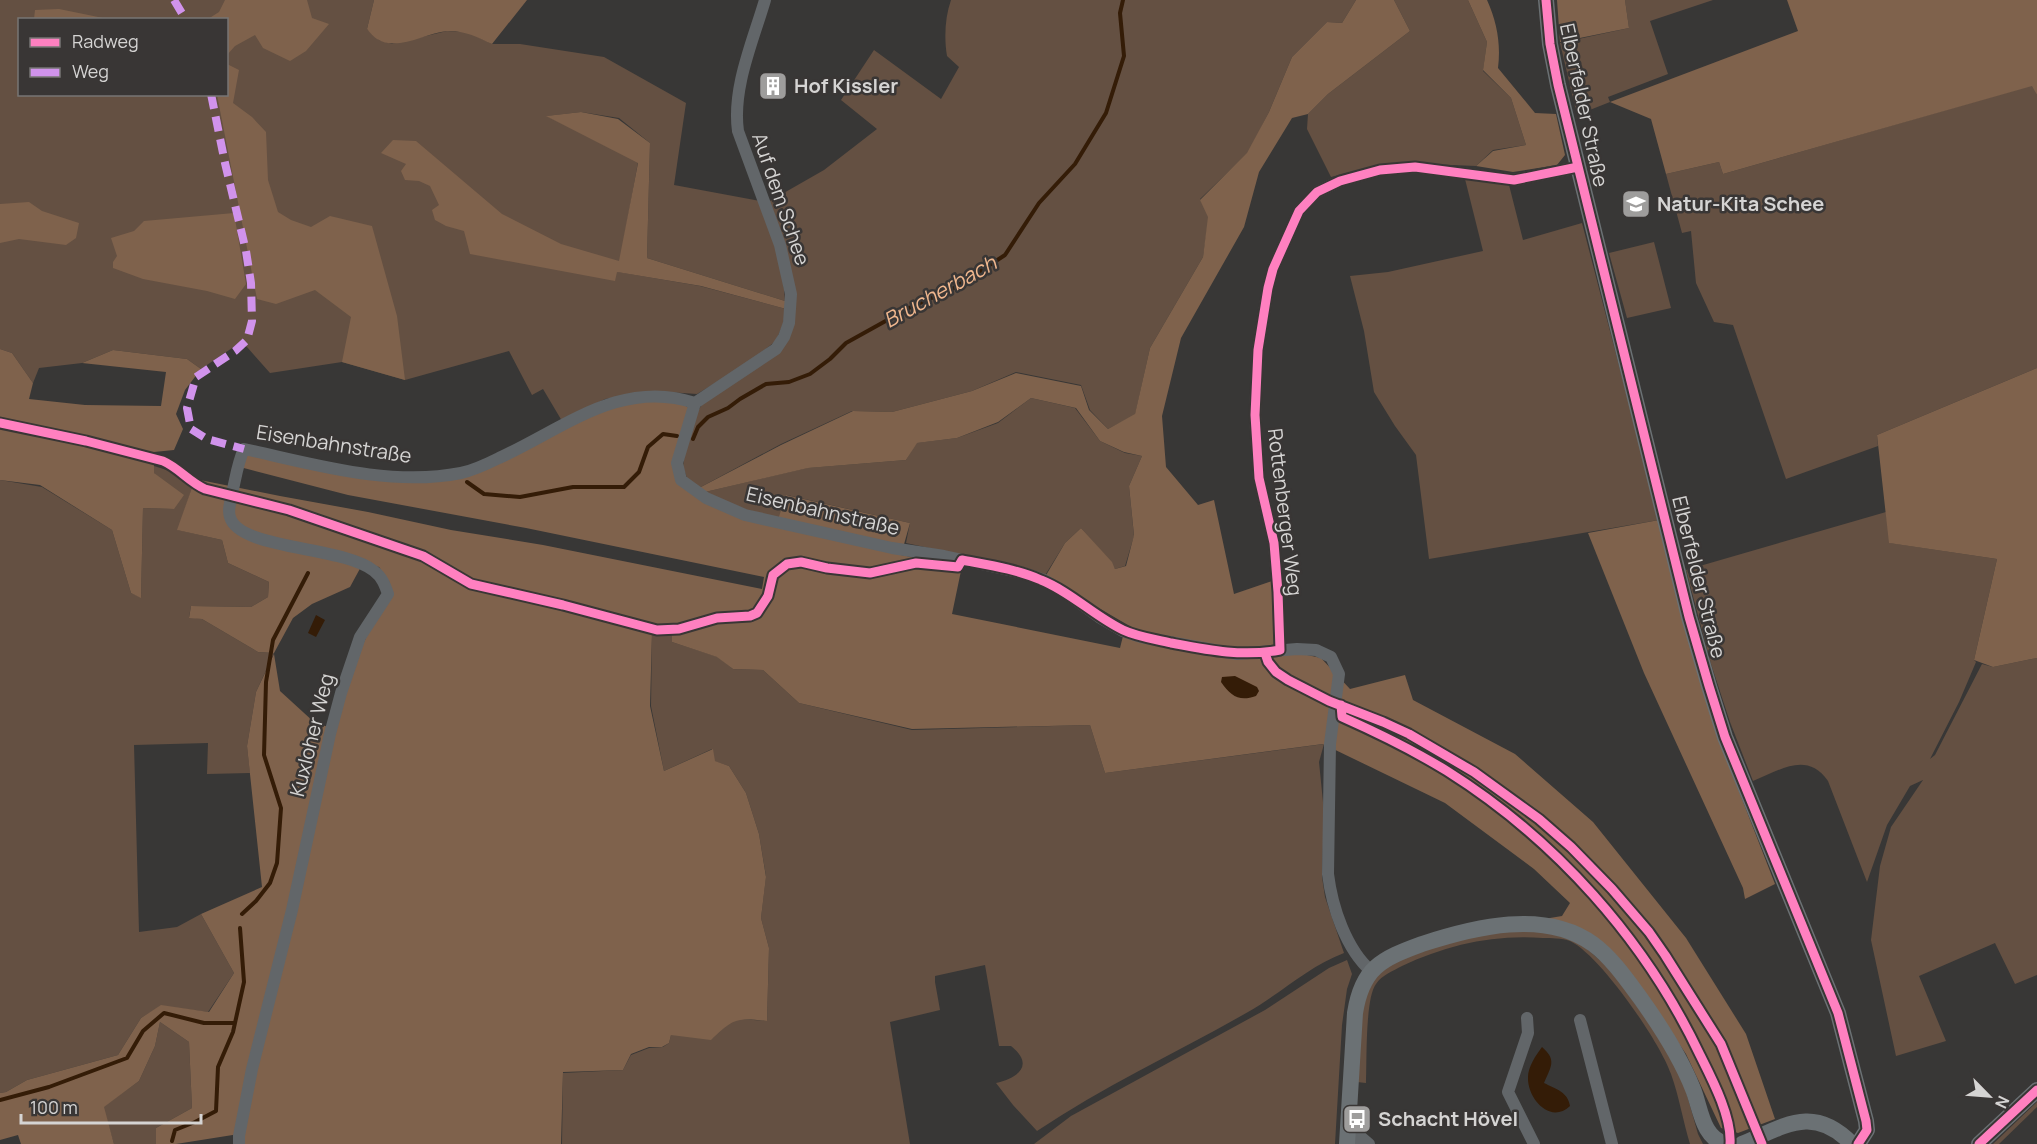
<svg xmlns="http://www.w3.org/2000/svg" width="2037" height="1144" font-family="Manrope,sans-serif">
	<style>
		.green { fill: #645042; fill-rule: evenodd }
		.forest { fill: #7f624c }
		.water { fill: #341c07 }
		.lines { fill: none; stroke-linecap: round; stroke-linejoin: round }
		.stream { stroke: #341c07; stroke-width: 4 }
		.street { stroke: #626669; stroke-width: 12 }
		.secondary { stroke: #6b7174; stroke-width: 16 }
		.quiet { stroke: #d193ec; stroke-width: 8; stroke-dasharray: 15 8; stroke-linecap: butt }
		.cycleway-casing { stroke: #393635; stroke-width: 13 }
		.cycleway { stroke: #ff80c0; stroke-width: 9 }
		.labels { text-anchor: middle; stroke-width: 5; stroke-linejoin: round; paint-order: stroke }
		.poi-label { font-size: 20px; font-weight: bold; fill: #d5d4d3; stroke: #393635; text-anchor: start }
		.street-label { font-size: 20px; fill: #d5d4d3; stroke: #393635 }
		.water-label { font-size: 21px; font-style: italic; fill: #f0b78e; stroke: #393635 }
	</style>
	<rect width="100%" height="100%" fill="#383736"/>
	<path class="green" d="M0,0H374L367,29L379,40L392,44L447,31L468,32L492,44H520L604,57L686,103L674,185L760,201L782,266L785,301L647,258L650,143L619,118L581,112L547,116L638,162L618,272L700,286L786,309L783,324L776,341L742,367L697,394L653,391L605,399L562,421L543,389L532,395L509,351L405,380L342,362L270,373L247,347L241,342L201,369L187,359L113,350L82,363L39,368L33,383L12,353L0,349ZM20,20H226V94H20Z
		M951,0H1356L1342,23L1327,22L1292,57L1269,112L1248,153L1200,199L1209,217L1203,257L1150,348L1135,415L1108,429L1090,410L1081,385L1016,372L972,391L892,412L852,411L781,444L699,488L687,478L683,467L686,443L696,414L704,401L775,351L793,305L768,202L824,170L877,129L841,100L874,50L941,99L959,67L947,56C944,38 945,17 951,0Z
		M1394,0H1468L1487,42L1483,71L1511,98L1526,145L1493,150L1476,166L1403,163L1365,168L1331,177L1307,129L1308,114L1328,94L1410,31Z
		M1625,0H1713L1650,21L1668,74L1608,97L1610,102L1577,115L1560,43L1629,28Z
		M2033,85L2037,95V368L1877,435L1878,446L1786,479L1733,325L1714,322L1696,283L1691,231L1682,233L1666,174L1719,162L1723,174Z
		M1465,179L1509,185L1523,240L1582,223L1659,520L1429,559L1416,455L1395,426L1374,392L1364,331L1350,276L1388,272L1483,251Z
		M1654,242L1671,308L1627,318L1609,253Z
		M1031,398L1075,408L1100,441L1125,453L1142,456L1129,486L1134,536L1125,566L1115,569L1111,562L1081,528L1065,543L1044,577L1021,568L906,543L910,523L787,495L780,518L747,510L705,492L807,468L906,460L916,443L957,438L998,423Z
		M154,466L195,479L178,530L222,540L228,563L269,582L268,597L251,607L191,606L189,617L202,619L258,652L274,653L256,692L247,746L250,773L207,774L208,743L134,745L139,932L177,927L201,914L234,973L208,1012L161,1006L141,1018L118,1055L27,1080L6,1092L0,1093V480L42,487L112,530L131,593L141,597L143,508L174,509L154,473Z
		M1886,512L1890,543L1997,559L1974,660L1976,662L1959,702L1930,759L1935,755L1982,664L1993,667L2037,658V975L2015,984L1995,943L1919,976L1946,1041L1896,1056L1871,940L1880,866L1891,827L1923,780L1910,786L1887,825L1867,882L1828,781C1807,751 1780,770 1753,781L1730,722L1711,664L1686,570Z
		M652,633L672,634V642L718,657L733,669L763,670L799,703L912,730L1090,725L1105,773L1324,744L1319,762L1324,812L1322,877L1325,897L1344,953C1309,966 1280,994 1248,1012C1178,1052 1104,1086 1037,1131L1013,1105L996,1083C1018,1078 1035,1065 1011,1046H999L985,965L935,976V982L940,1010L890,1022L910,1144H562L563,1073L623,1070L631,1055L649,1048L663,1047L669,1043L671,1035L728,1023L740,1019L767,1021L769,948L761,918L766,876L759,834L746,793L729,766L714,761L712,749L664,771L651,706Z
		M1508,931L1548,932L1580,943L1610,969L1665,1045L1685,1088L1698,1134L1703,1144H1690C1683,1121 1679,1096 1671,1074C1660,1042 1600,955 1570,941C1562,938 1551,938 1543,938C1494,934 1446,945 1402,966C1393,971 1382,975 1376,984C1365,998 1367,1062 1366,1083L1357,1082C1359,1061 1360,1039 1362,1017C1363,1010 1362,1001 1365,995C1384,948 1464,939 1508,931Z
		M1347,960L1352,974L1347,989L1342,1025L1335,1144H1034L1071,1116L1265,1010L1329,968Z
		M160,1022L189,1042L192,1108L156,1128V1144H114L103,1107L139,1081L155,1046Z
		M2037,1102V1107L1999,1144H1993Z"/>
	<path class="forest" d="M225,0H307L312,18L329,24L306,51L290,61L263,48L255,35L235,46L227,55L226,20L208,19L219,12Z
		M374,0H527L492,44C477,37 464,30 447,31C426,33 397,52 377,39C374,37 370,33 367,29Z
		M1356,0H1394L1410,31L1328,94L1308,114L1292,118L1259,172L1244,227L1181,338L1162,416L1166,467L1198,505L1214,500L1234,594L1275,580V644L1266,648L1237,649L1140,632L1045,577L1065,543L1081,528L1112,562L1115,569L1126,566L1134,535L1129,486L1142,456L1124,452L1100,441L1076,408L1031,398L998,422L957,438L917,443L906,460L808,468L705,492L699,488L781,445L853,411L892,412L972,391L1016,373L1081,386L1089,410L1108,429L1135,414L1150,348L1203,257L1208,217L1200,200L1247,153L1269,112L1292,57L1327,22L1342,23Z
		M1468,0H1487C1497,22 1501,44 1498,68L1535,113L1556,114L1565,155L1557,165L1513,172L1476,166L1493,151L1526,145L1511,98L1483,70L1487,42Z
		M1557,0H1625L1629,28L1560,42Z
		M1787,0H2037V95L2032,86L1723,174L1719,162L1666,174L1651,119L1610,102L1798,31Z
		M59,9L108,19H34L35,10Z
		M227,64L239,70L233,103L252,117L266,132L268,180L278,212L291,220L311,227L330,216L372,226L397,316L405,380L342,362L351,317L315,290L276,304L257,299L217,95L226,94Z
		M581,112L618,119L650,143L647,258L785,301L786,309L701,286L617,272L615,281L470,254L464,231L446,226L435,220L432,210L439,205L430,186L419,181L405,180L401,171L406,164L381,153L393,140L416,141L502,214L561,244L619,261L638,163L546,116Z
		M29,202L42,211L79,223L76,238L66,245L19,239L0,243V204Z
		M234,213L246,284L235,299L207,291L143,279L113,268V262L117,256L111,238L134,231L144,221Z
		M0,349L12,353L33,383L29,399L85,405L161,406L166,372L82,363L113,350L187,359L201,369L185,390L176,414L183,429L174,450L154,452V473L184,495L174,509L143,508L141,598L131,593L112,530L40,485L0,480Z
		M2037,368V658L1993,667L1974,660L1997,559L1889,543L1877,435Z
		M651,398L678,401L689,408L680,483L776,526L786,495L910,523L901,555L962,566L952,614L1120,648L1123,636L1139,641L1298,653L1321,658L1350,689L1405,675L1413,700L1515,754L1593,822L1686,938L1746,1034L1775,1119L1738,1133L1721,1128L1686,1054L1633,976L1544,919L1562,916L1570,903L1534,869L1445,803L1323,744L1105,773L1090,725L912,729L799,703L763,670L733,669L717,657L672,642V634L652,633L650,706L664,771L713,749L715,761L729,766L746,793L759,834L766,877L761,918L769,948L767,1021C736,1018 734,1018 711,1040L671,1035L669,1043L662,1047H649L631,1054L623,1070L563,1072L561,1144H240L239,1134L176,1144H156V1128L192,1108L189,1042L160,1022L155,1046L139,1081L104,1107L114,1144H21L18,1135L0,1140V1093L6,1092L27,1080L118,1055L141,1018L161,1005L209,1012L234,973L201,914L262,887L247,746L256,692L274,654L280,691L315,723L332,728L350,674L390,583L379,567L363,563L350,587L312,604L293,618L274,653L258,652L202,619L189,618L191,606L251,607L268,597L269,582L228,563L222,540L177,530L195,479L280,496L368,512L451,530L543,545L762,589L764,577L526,528L348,495L240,467L249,453L332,471L475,474L607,406Z
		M1659,520L1721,745L1775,884L1745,899L1743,888L1644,673L1588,533Z"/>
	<path class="water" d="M316,615L325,620L316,637L308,633Z
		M1235,676L1257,687L1259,691L1256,696C1239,702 1231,696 1221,682L1222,677Z
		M1542,1047C1557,1060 1551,1066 1544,1083C1556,1089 1568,1092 1570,1106C1550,1125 1527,1098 1528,1077C1528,1067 1536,1055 1542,1047Z"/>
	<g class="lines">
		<path class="stream" d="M693,439L698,427L708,417L728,408L740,399L766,384L789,382L810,374L830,359L846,343L909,308L954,288L1005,255L1039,203L1075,164L1106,113L1124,56L1120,13L1123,0
			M467,482L484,494L520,497L573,487H624L639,472L648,447L663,434L677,436
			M242,914L256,901L270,883L277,863L281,808L264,755L266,682L273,640L308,573
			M0,1100L49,1087L127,1058L143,1031L164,1013L204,1023H235
			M172,1141L175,1130L195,1122L216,1111L218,1067L233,1032L244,982L240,928"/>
		<path class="street" d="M695,403L677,463L681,480L706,498L745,515L892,548L944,556L1023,573L1044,580L1066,593L1099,617L1123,631L1141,637L1237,654L1297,649L1316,650L1331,657L1339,674L1330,744L1328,874C1332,907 1346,949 1371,971
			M695,403L776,349L784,337L789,323L791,294L780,245L738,131C732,88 753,41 765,0
			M1280,650L1278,592L1274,543L1259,478L1255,415L1258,350L1268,288L1273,269L1299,211L1317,192L1340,181L1380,170L1415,167L1514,180L1578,167
			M1527,1018L1528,1033L1508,1092L1534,1144
			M1580,1020L1612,1144
			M1347,1138H1362L1369,1144
			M239,1144V1136L252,1069L292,910L330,734L341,693L360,637L388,594C385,585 382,577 374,571C344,546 239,550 230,517C227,509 232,498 233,489C236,476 238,462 244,449C314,464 389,487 461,473C475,470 487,464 499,458C563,429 621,378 695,403"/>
		<path class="secondary" d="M1546,0L1550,44L1558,85L1689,617L1709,686L1725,737L1838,1013L1866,1121L1867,1130L1858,1144
			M1347,1144L1355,1013C1362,968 1381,959 1422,944C1474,927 1545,909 1593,944C1612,958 1627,980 1641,999C1661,1027 1680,1056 1693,1089C1701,1109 1702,1138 1726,1144
			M1742,1144C1785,1126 1813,1104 1852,1144
			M1979,1144L2037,1090"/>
		<path class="quiet" d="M174,0L186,20
			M211,94L225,163L246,251L251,283L252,321L247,340L235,351L196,377L187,408L191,429L207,439L244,449"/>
		<g class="cycleway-casing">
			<path id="cycleway" d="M1546,0L1550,44L1558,85L1689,617L1709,686L1725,737L1838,1013L1866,1121L1867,1130L1858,1144
				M0,423L86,441L163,461C179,468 189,482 205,489L289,510L423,556L471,584L563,605L657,630L679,629L717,618L750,616L757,613L768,596L773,575L787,564L801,562L827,568L870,573L916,563L958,567L962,560C988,565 1016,569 1041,580C1071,592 1094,616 1123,630C1138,637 1155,639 1171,643C1208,650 1242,657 1280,650L1278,592L1274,543L1259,478L1255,415L1258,350L1268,288L1273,269L1299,211L1317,192L1340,181L1380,170L1415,167L1514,180L1578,167
				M1265,653L1268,662L1276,672L1288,680L1329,701L1383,722L1409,734L1474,772L1539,819L1571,847L1612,889L1649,932L1665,955L1721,1044L1762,1144
				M1341,705L1342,717C1378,733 1413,750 1447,771C1555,839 1645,939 1700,1055C1712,1079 1732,1117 1730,1144
				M1979,1144L2037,1090"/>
		</g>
		<use href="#cycleway" class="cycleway"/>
	</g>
	<defs>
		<g id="building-square" transform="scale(1.5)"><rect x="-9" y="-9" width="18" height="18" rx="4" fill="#9e9d9c" stroke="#393635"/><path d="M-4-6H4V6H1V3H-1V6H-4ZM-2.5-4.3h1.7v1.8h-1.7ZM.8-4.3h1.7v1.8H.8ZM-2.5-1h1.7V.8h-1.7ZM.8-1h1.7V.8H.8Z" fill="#fff"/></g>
		<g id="school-square" transform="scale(1.5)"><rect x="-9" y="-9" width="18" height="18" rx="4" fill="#9e9d9c" stroke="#393635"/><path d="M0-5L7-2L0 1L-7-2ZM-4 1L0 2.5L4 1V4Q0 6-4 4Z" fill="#fff"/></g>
		<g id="bus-square" transform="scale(1.5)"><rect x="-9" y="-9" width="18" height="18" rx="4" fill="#9e9d9c" stroke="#393635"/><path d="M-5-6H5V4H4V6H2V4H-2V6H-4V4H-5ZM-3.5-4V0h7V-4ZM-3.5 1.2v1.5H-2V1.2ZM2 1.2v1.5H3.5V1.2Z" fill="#fff"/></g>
	</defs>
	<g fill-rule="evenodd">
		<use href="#building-square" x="773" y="86"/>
		<use href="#school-square" x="1636" y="204"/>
		<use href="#bus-square" x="1357" y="1119"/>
	</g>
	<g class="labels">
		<g class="poi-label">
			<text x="794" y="93">Hof Kissler</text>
			<text x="1657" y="211">Natur-Kita Schee</text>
			<text x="1378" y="1126">Schacht Hövel</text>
		</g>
		<g class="street-label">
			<text transform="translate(1584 105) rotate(78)" y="7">Elberfelder Straße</text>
			<text transform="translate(781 199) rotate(71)" y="7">Auf dem Schee</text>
			<text transform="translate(334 444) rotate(9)" y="7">Eisenbahnstraße</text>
			<text transform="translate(823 511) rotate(13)" y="7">Eisenbahnstraße</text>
			<text transform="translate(1285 512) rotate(83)" y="7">Rottenberger Weg</text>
			<text transform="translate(1699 577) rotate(76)" y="7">Elberfelder Straße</text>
			<text transform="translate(312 735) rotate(-76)" y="7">Kuxloher Weg</text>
		</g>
		<g class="water-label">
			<text transform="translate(940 292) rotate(-29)" y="7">Brucherbach</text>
		</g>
	</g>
	<rect x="18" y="18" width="210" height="78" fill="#393635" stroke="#777574" stroke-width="1.5"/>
	<rect x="30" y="38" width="30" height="9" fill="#ff80c0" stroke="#777574" stroke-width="1.5"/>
	<text x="72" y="48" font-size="18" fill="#d5d4d3">Radweg</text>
	<rect x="30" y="68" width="30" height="9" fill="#d193ec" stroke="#777574" stroke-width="1.5"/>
	<text x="72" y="78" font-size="18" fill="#d5d4d3">Weg</text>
	<g transform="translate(1989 1096) rotate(115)" stroke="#393635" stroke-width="4.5" paint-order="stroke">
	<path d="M0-4.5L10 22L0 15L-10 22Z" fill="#d5d4d3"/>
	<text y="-9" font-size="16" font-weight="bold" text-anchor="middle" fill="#d5d4d3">N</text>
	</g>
	<path d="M21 1114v9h180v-9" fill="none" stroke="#d5d4d3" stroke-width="3"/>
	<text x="30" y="1114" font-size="18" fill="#d5d4d3" stroke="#393635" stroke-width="4.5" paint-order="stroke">100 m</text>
</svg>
